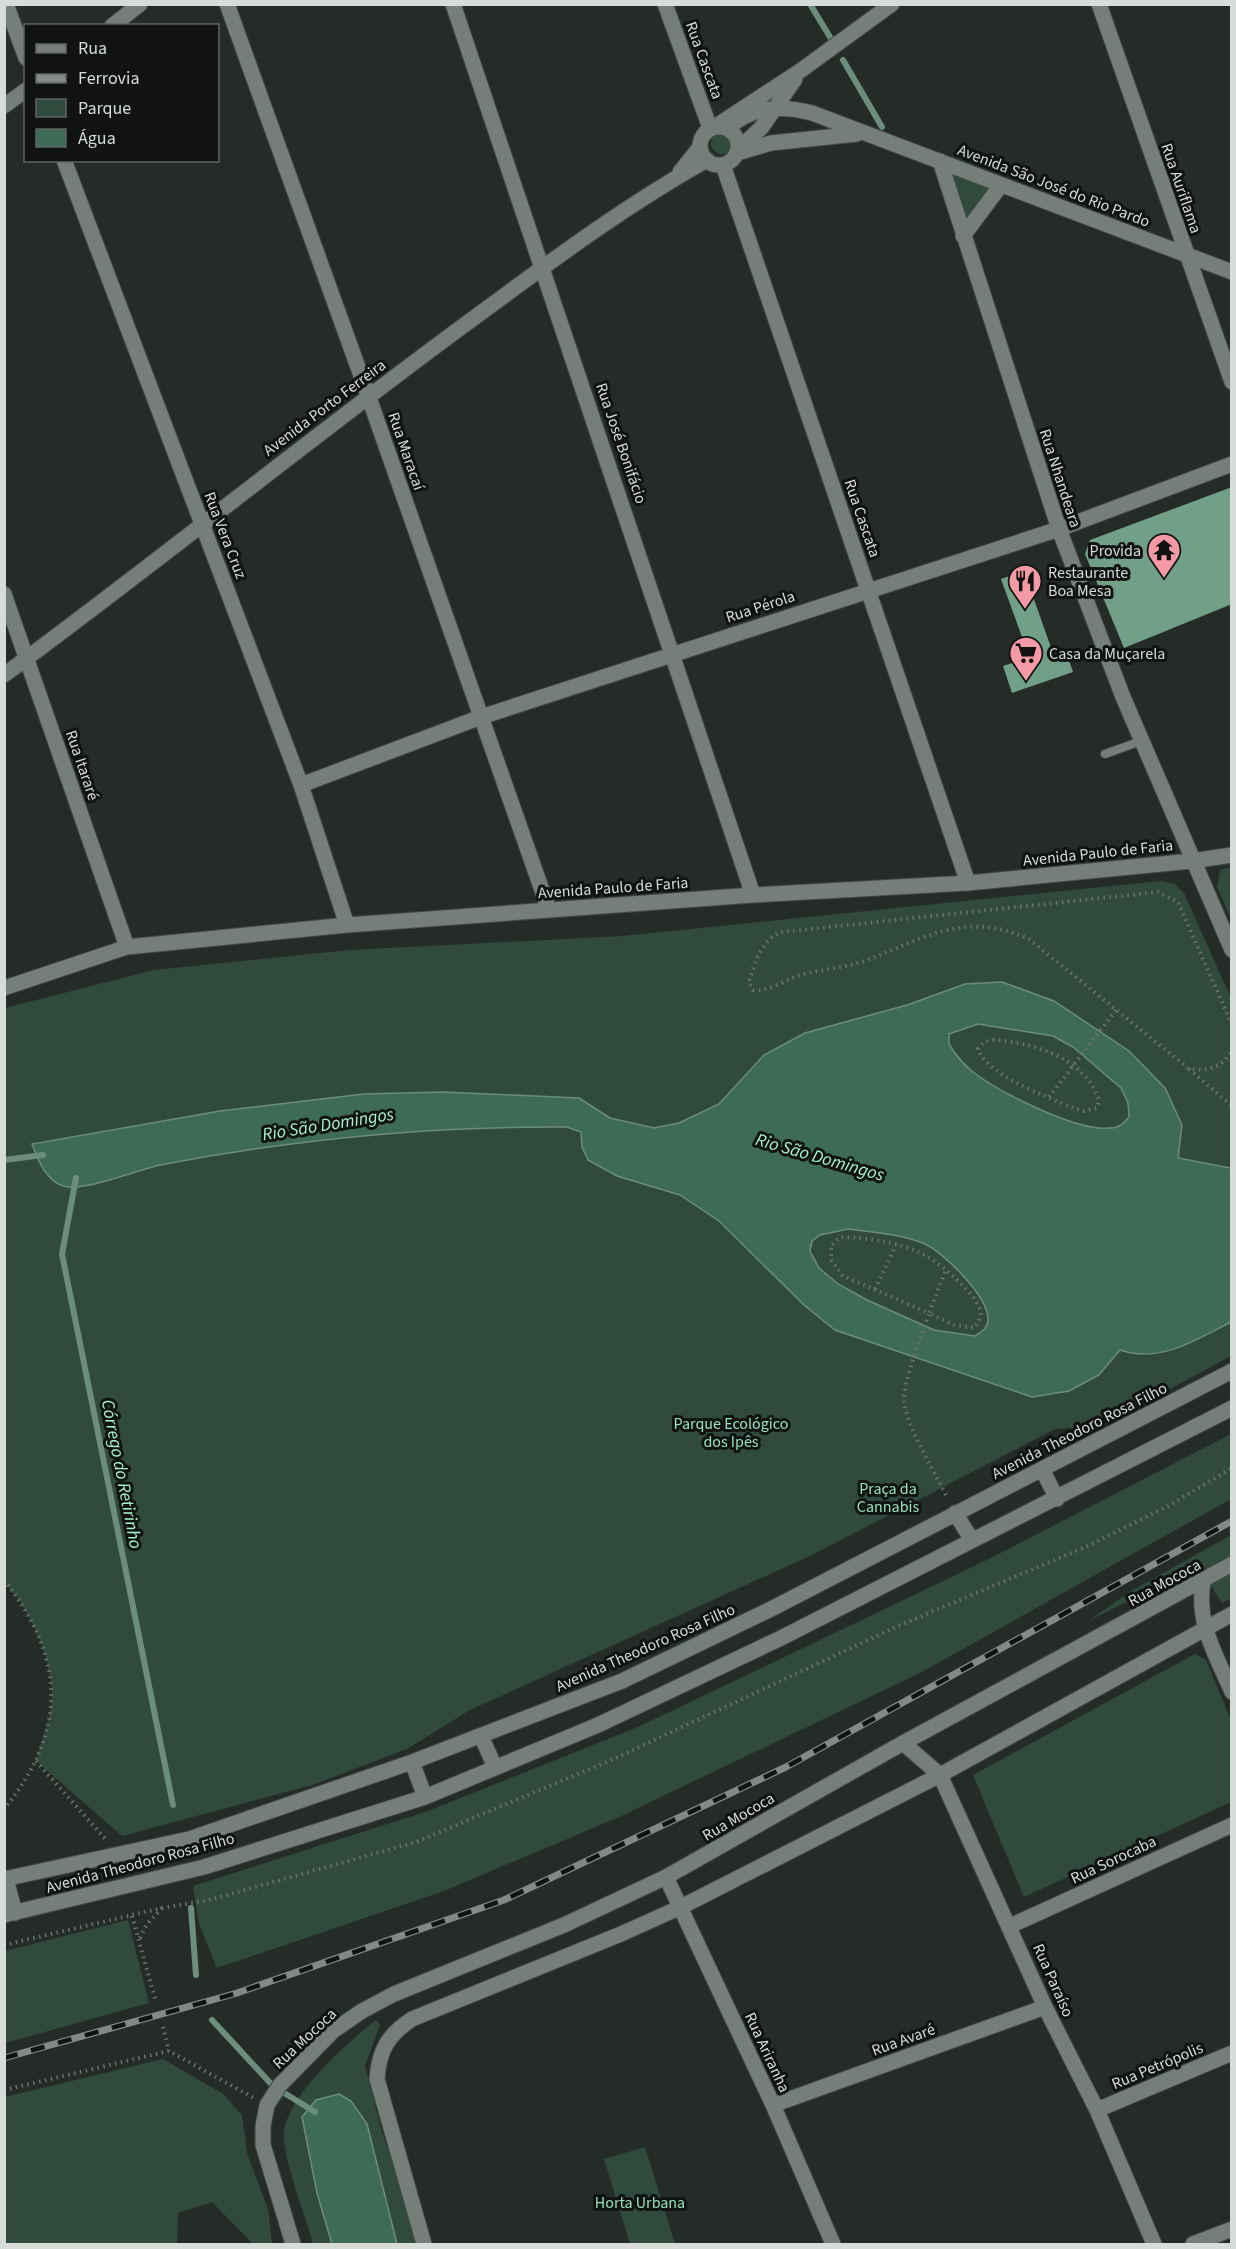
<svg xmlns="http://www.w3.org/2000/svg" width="1236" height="2249" font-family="'Source Sans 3',sans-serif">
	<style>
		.green { fill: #304b3d }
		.water { fill: #3e6b55; stroke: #6c8d7d; stroke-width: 1.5; fill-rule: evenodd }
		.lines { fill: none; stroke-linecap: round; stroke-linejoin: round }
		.stream { stroke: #6c8d7d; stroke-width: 6 }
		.building { fill: #719f87 }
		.service-casing { stroke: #424845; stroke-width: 10 }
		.minor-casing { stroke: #424845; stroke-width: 17 }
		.tertiary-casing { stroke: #424845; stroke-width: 17 }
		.secondary-casing { stroke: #424845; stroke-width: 17 }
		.path { stroke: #6c726f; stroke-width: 4; stroke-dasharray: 1.5 4.5; stroke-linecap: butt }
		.service { stroke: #757e79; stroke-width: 8 }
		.minor { stroke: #757e79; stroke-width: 15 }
		.tertiary { stroke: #757e79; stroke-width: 15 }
		.secondary { stroke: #757e79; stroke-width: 15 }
		.rail-casing { stroke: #838985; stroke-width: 7 }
		.rail { stroke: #101312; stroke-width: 4.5; stroke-dasharray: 14; stroke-linecap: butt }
		.labels { text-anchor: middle; stroke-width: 6; stroke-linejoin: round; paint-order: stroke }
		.street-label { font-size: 16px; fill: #d7dcd9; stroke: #101312 }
		.poi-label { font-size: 16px; fill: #d7dcd9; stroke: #101312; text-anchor: start }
		.park-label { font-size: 16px; fill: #96e0ba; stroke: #101312 }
		.water-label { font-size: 18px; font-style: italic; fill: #a8f3cc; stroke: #101312 }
	</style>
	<rect width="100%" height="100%" fill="#252c28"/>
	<path class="green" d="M711 143a11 11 0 1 1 22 0a11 11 0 1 1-22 0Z
		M949,168L992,186L967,223Z
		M1231,867H1232L1231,919L1217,887L1220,870Z
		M1161,881L1175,884L1184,893L1231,998V1168L1178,1158L1182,1125L1165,1088L965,984L764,1055L719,1104L679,1123L654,1128L610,1118L578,1098L444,1092L364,1094L33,1143C39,1160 44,1180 63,1186C84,1192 137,1170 161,1165C261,1146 365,1132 467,1127C500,1125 533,1127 567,1127L581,1132L582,1147L649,1184L680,1195L719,1221L804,1305L835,1330L899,1352L1099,1375L1121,1350C1159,1365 1197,1339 1231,1322V1356L1102,1426L1055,1429L810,1556L470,1710L407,1749L312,1785L122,1836L36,1761C41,1741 51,1718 52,1698C53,1663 30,1607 5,1584V1008L154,970L350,950L623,936Z
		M978,1024L1053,1036L1073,1047L1121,1088L1128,1103L1129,1117C1123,1124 1119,1127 1110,1128C1077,1132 999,1092 973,1072C963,1064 956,1054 949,1044V1034Z
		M848,1229C872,1233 902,1233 925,1244C944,1254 989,1297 988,1320C988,1328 981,1332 975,1336L934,1330L867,1300L838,1284L819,1268L810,1251L812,1241L820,1235Z
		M1231,1434V1499L920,1673L619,1817L444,1891L217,1968L199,1924L193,1886L428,1811L638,1727L989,1559Z
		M1231,1535V1599L1222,1603L1198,1565L1087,1622L1131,1591Z
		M1195,1654L1206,1660L1231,1720V1802L1024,1897L973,1775Z
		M128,1920L149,2003L5,2043V1951Z
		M376,2020L380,2025L365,2066L382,2132L420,2244H313C304,2211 289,2176 284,2142C278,2102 347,2043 376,2020Z
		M163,2059L223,2094L242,2115L247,2153L268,2209L272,2244H253L212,2202L178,2213L177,2244H5V2097Z
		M645,2147L675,2244H630L604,2159Z"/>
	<path class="water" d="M1002,982L1054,1001L1129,1051L1165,1088L1182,1125L1178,1158L1231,1168V1322C1197,1339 1160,1364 1120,1350L1099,1375L1069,1391L1032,1397L835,1330L804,1305L719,1221L680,1195L617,1176L588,1160L582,1147L581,1132L567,1127C430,1126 295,1139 160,1165C137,1170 84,1192 63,1186C45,1180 38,1159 32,1144L220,1111L364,1094L444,1092L579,1098L610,1118L654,1128L679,1123L719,1104L764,1055L805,1033L907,1005L965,984ZM978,1024L1053,1036L1073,1047L1121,1088L1128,1103L1129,1117C1123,1124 1119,1128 1110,1128C1077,1132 999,1092 973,1072C963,1064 955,1054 949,1044V1034ZM848,1229C872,1232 902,1234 925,1244C944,1253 989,1297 988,1320C988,1328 981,1332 975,1336L934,1330L867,1300L838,1284L819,1268L810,1251L812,1241L820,1235Z
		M339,2094L351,2101L367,2124L397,2244H332L317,2193L302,2117L316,2100Z"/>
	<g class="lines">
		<path class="stream" d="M810,4L833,42
			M843,60L882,127
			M4,1160L43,1155
			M76,1178L62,1254L173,1805
			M191,1908L196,1975
			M212,2020L273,2086L315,2112"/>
	</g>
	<path class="building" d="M1232,487V604L1124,648L1085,554L1090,540Z
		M1024,571L1054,656L1066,652L1073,672L1012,693L1003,666L1024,659L1021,650L1026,648L1001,579Z"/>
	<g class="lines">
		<g class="service-casing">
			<path id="service" d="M1105,754L1141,741"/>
		</g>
		<g class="minor-casing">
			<path id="minor" d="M6,4L26,58
				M227,4L368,395L549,910
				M453,4L753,895
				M1099,4L1232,382
				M112,26L140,4
				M4,106L26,90
				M716,126L800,71L892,4
				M739,149L762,127L795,79
				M64,160L301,785L347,925
				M680,172L700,147
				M4,594L127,947
				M4,675C159,561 308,440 463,326C542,268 621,208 707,160
				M301,785L481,717L1059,529L1232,464
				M1192,861L1232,855
				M4,988L127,947L347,925L753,895L968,883
				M903,1743L940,1775L1045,2007L1097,2110L1154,2244
				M666,1877L773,2105L833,2244
				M1010,1926L1232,1825
				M773,2105L1045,2007
				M1097,2110L1232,2053
				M1193,2244L1232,2229"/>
		</g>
		<g class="tertiary-casing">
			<path id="tertiary" d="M665,4L710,128
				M700 146a19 19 0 1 1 38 0a19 19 0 1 1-38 0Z
				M728,128C752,106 782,105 812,113L1232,272
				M737,153L771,143L857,134
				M940,161L1059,529L1123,697L1232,950
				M723,165L968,883L1192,861
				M963,236L1001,185"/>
		</g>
		<g class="secondary-casing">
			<path id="secondary" d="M1042,1469L1057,1499
				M955,1513L972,1540
				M1203,1582C1196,1623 1216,1655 1232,1692
				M481,1736L495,1767
				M412,1762L425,1797
				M4,1879L189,1839L412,1762L622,1681L773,1608L1232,1371
				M6,1879L15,1913
				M4,1915L204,1867L425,1797L598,1725L781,1638L1232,1408
				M293,2244L263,2145V2126L267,2105L280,2085L333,2031L362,2011L394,1994L564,1925L666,1877L903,1743L1232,1564
				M424,2244L377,2079C379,2050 388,2035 412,2019L621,1934L681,1907L940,1775L1232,1614"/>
		</g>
		<path class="path" d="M1232,1025L1178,902L1158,892L782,932C763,937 754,964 749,982L753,990C769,992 785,980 800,975C823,969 845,968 867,960C926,938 965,910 1029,939L1188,1068C1206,1073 1222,1067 1232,1051
			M993,1040C1033,1042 1087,1059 1099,1101L1097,1108L1083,1111L1073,1108C1047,1096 987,1076 978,1049L984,1042Z
			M1189,1069L1232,1106
			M1049,1097L1116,1010
			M945,1272L929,1313L843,1276L831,1260V1245L841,1237C867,1238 893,1241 918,1252C936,1259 971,1289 979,1307C983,1315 979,1322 974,1328L954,1325L929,1313C923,1333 902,1384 904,1402C907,1427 936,1475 948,1499
			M875,1289L896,1245
			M4,1580C66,1658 68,1731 4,1809
			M36,1761L107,1841
			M132,1916L156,2002
			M140,1938L147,1924L162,1908
			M4,1945L162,1908L209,1900L416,1842L616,1758L898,1626L1090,1545L1170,1505L1232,1468
			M163,2027L169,2051
			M4,2090L169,2051L254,2098"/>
		<use href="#service" class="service"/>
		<use href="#minor" class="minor"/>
		<use href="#tertiary" class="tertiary"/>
		<use href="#secondary" class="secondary"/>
		<g class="rail-casing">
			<path id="rail" d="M4,2058L237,1993L504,1900L786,1767L1232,1521"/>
		</g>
		<use href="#rail" class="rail"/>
	</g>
	<defs>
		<g id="temple-pin" transform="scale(1.725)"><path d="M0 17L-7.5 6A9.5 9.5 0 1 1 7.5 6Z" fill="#f49aa6" stroke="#101312"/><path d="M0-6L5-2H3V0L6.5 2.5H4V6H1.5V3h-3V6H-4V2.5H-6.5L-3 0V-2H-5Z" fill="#111"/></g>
		<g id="restaurant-pin" transform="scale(1.725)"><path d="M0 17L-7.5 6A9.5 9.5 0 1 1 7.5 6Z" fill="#f49aa6" stroke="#101312"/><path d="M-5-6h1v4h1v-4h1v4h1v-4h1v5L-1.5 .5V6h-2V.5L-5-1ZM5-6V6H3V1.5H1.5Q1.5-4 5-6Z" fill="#111"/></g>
		<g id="supermarket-pin" transform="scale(1.725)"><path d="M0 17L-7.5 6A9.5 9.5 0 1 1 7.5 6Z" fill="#f49aa6" stroke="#101312"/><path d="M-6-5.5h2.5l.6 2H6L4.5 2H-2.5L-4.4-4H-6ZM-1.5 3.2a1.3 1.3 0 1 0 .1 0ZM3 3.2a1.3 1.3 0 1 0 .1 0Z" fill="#111"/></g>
	</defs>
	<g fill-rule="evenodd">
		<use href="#temple-pin" x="1164" y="550"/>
		<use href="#restaurant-pin" x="1025" y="581"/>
		<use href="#supermarket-pin" x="1026" y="653"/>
	</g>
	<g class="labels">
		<g class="street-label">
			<text transform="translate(705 60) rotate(70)" y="6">Rua Cascata</text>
			<text transform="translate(1054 185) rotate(21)" y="6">Avenida São José do Rio Pardo</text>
			<text transform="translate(1182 188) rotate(71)" y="6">Rua Auriflama</text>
			<text transform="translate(324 407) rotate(-37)" y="6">Avenida Porto Ferreira</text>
			<text transform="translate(622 443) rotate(71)" y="6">Rua José Bonifácio</text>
			<text transform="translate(407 451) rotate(71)" y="6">Rua Maracaí</text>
			<text transform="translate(1061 478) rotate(72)" y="6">Rua Nhandeara</text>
			<text transform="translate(863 518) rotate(71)" y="6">Rua Cascata</text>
			<text transform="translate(226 535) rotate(69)" y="6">Rua Vera Cruz</text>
			<text transform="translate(760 606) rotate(-18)" y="6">Rua Pérola</text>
			<text transform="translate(83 765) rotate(71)" y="6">Rua Itararé</text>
			<text transform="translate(1098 852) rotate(-6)" y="6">Avenida Paulo de Faria</text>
			<text transform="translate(613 887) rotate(-4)" y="6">Avenida Paulo de Faria</text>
			<text transform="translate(1079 1430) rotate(-27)" y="6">Avenida Theodoro Rosa Filho</text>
			<text transform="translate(1164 1582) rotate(-29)" y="6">Rua Mococa</text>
			<text transform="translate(645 1647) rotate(-24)" y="6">Avenida Theodoro Rosa Filho</text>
			<text transform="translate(738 1816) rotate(-30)" y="6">Rua Mococa</text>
			<text transform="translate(1113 1859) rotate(-25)" y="6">Rua Sorocaba</text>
			<text transform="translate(140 1862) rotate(-15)" y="6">Avenida Theodoro Rosa Filho</text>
			<text transform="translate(1054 1980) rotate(66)" y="6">Rua Paraíso</text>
			<text transform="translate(304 2038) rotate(-43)" y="6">Rua Mococa</text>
			<text transform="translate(903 2039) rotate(-20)" y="6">Rua Avaré</text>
			<text transform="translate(768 2052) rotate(65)" y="6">Rua Ariranha</text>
			<text transform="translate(1157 2065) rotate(-23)" y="6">Rua Petrópolis</text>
		</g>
		<g class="poi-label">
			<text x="1141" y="556" text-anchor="end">Provida</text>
			<text x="1048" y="578">Restaurante<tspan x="1048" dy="18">Boa Mesa</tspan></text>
			<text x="1049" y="659">Casa da Muçarela</text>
		</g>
		<g class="park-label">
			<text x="731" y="1429">Parque Ecológico<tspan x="731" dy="18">dos Ipês</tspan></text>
			<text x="888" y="1494">Praça da<tspan x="888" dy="18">Cannabis</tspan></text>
			<text x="640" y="2208">Horta Urbana</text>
		</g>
		<g class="water-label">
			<text transform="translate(328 1124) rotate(-9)" y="6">Rio São Domingos</text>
			<text transform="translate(820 1157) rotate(16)" y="6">Rio São Domingos</text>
			<text transform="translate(122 1474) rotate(79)" y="6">Córrego do Retirinho</text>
		</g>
	</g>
	<rect width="1236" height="2249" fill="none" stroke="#d7dcd9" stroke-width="12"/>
	<rect x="24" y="24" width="195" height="138" fill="#101312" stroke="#606362" stroke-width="1.5"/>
	<rect x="36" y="44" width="30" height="9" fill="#757e79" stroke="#606362" stroke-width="1.5"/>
	<text x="78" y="54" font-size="18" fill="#d7dcd9">Rua</text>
	<rect x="36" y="74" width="30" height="9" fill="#838985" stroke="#606362" stroke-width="1.5"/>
	<text x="78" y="84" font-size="18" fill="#d7dcd9">Ferrovia</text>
	<rect x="36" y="99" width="30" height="18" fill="#304b3d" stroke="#606362" stroke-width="1.5"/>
	<text x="78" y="114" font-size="18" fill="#d7dcd9">Parque</text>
	<rect x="36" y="129" width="30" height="18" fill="#3e6b55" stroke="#606362" stroke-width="1.5"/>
	<text x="78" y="144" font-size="18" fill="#d7dcd9">Água</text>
</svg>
